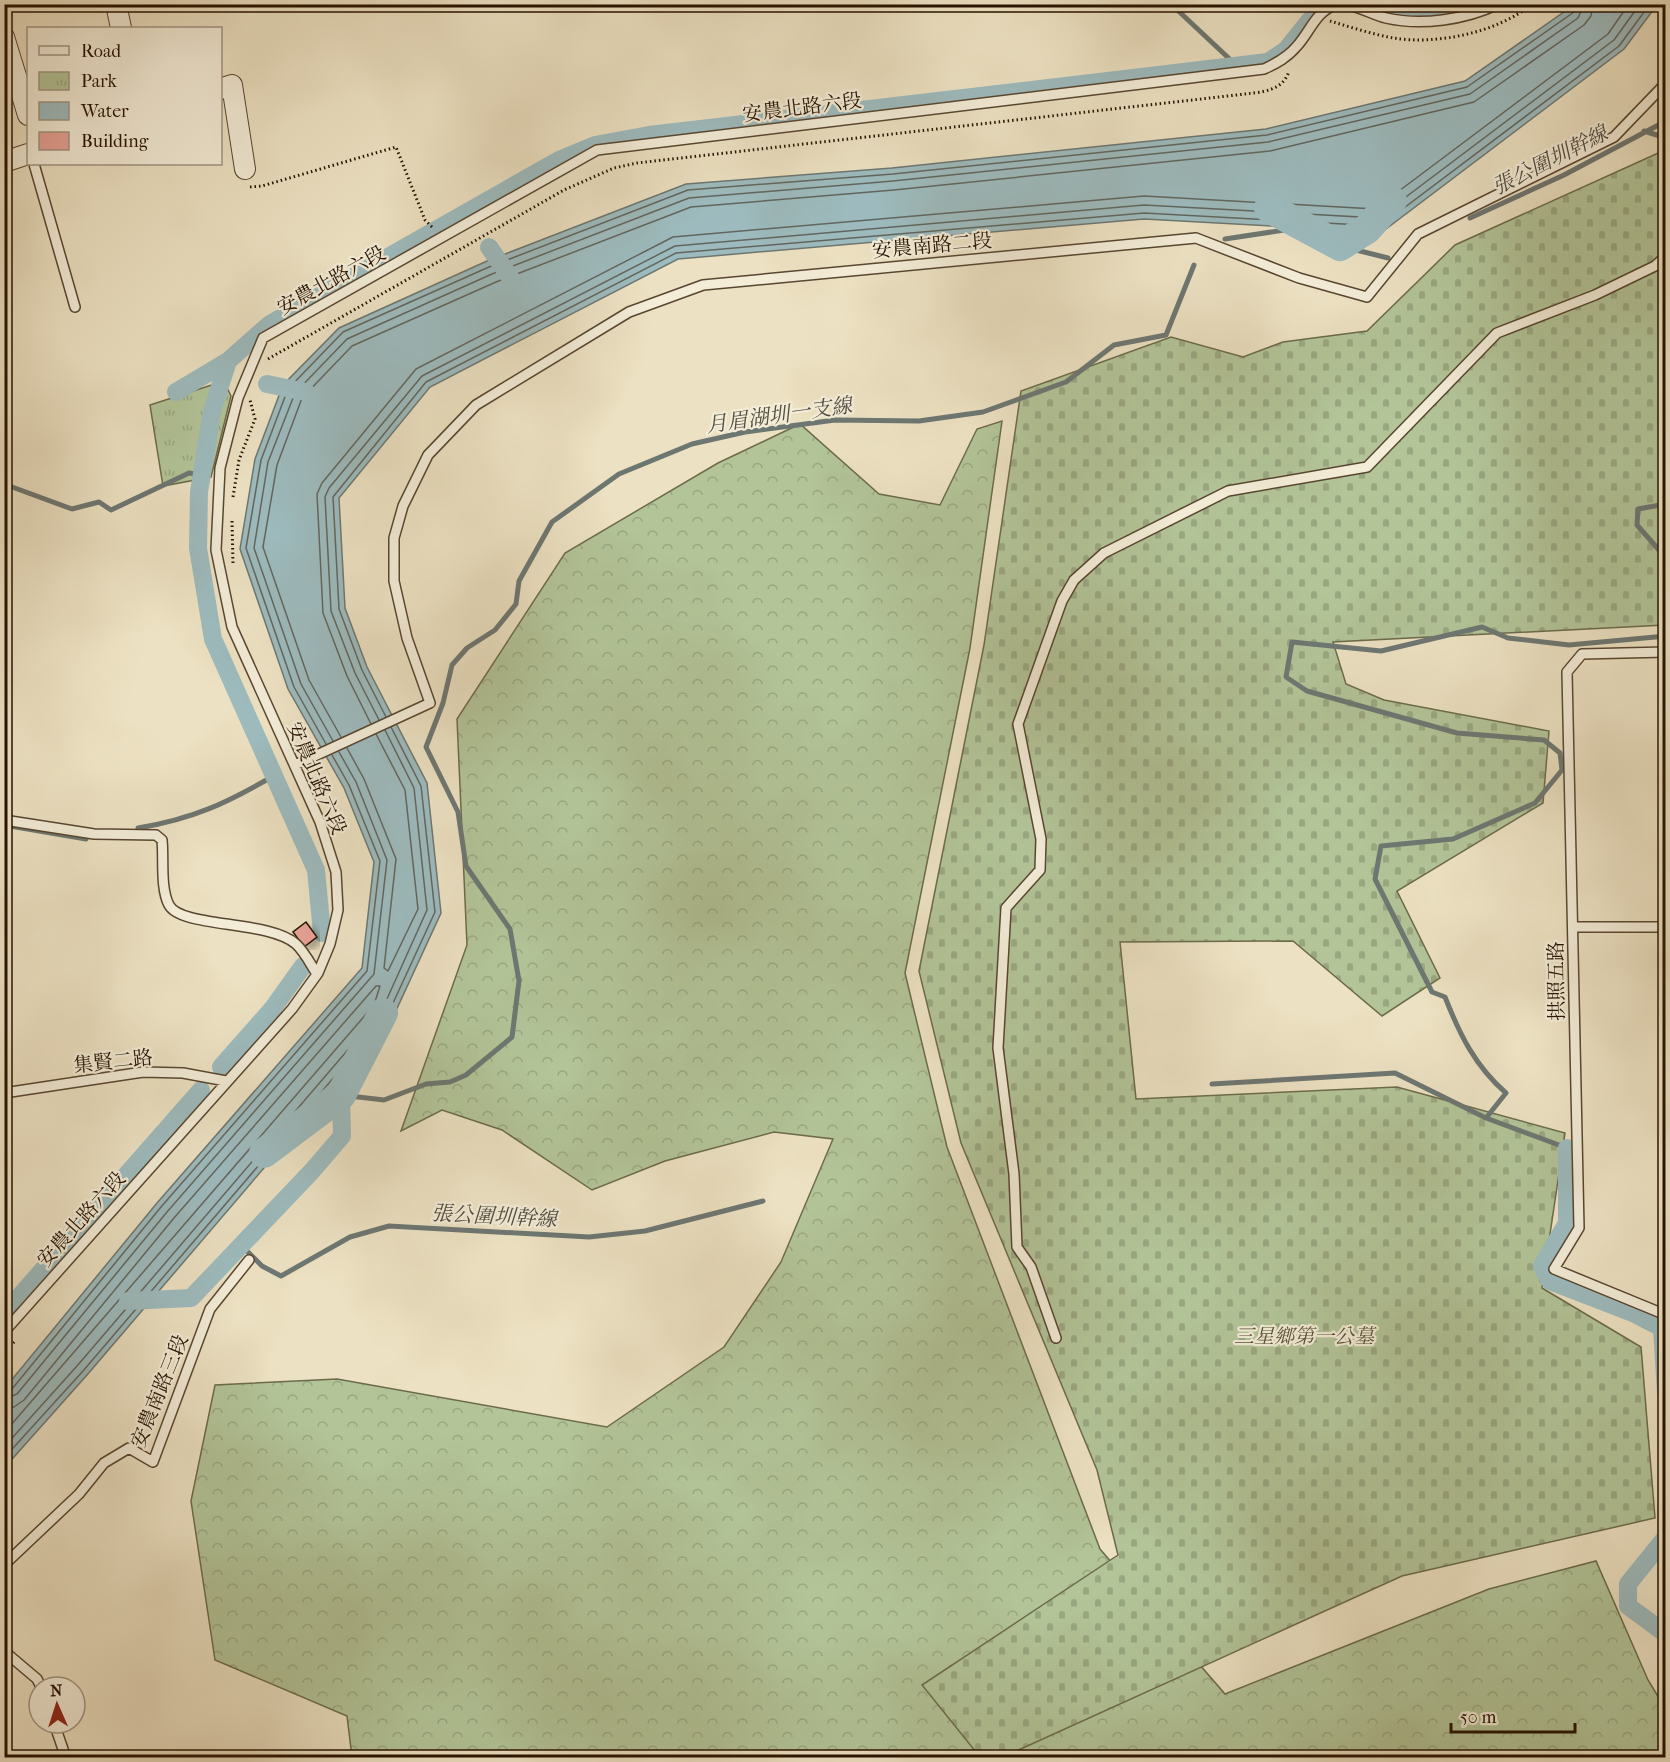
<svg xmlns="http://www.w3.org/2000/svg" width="1670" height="1762" font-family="'IM FELL French Canon','Noto Serif TC',serif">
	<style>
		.forest { fill: url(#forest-crowns); stroke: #6c6b4c; stroke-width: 1.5 }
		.cemetery { fill: url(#cemetery-stones); stroke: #6c6b4c; stroke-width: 1.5 }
		.park { fill: url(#park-tufts); stroke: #6c6b4c; stroke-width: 1.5 }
		.water { fill: #9dbbbe; stroke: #6d7772; stroke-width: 1.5 }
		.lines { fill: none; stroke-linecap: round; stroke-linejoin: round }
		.shore { stroke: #62665f; stroke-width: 1.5 }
		.stream { stroke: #6d7772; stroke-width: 5 }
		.canal { stroke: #9dbbbe; stroke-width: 18 }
		.river { stroke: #9dbbbe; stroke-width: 30 }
		.building { fill: #e7a196; stroke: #261200; stroke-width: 1.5; filter: url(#shadow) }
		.service-casing { stroke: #584630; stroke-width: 12 }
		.minor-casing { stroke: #584630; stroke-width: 22 }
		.path { stroke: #261200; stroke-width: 3; stroke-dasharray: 1.5 3; stroke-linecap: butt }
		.service { stroke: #f3ecd7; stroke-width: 9 }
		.minor { stroke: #f3ecd7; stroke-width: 20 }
		.labels { text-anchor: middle; stroke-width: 4.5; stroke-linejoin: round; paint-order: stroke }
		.street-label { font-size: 20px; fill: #261200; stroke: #f3ecd7 }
		.park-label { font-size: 20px; font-style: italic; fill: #575035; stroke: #f3ecd7 }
		.water-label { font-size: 21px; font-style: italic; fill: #504d42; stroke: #f3ecd7 }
	</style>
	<defs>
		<pattern id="forest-crowns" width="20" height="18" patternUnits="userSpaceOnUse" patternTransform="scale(1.5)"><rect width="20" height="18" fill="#b2c498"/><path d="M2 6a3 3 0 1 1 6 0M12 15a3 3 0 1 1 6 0" fill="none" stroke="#99a781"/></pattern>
		<pattern id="cemetery-stones" width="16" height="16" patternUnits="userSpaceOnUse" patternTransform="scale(1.5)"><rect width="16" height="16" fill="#b2c498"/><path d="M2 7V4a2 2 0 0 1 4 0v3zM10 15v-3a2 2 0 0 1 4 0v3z" fill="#99a781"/></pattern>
		<pattern id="park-tufts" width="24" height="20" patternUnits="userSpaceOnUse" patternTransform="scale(1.5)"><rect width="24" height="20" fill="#b2c498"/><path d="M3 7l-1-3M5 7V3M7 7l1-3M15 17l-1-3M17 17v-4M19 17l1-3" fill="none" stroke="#99a781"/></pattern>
		<filter id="shadow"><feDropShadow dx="6" dy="4" stdDeviation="3" flood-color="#0004"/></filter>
	</defs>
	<rect width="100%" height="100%" fill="#ece1c2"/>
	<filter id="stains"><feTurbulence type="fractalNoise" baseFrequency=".00333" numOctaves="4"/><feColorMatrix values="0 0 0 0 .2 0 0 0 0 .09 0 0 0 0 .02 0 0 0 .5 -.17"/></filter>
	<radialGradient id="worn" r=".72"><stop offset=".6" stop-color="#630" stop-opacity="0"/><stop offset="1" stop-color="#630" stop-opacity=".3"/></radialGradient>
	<path class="forest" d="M1002,421L970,648L905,973L947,1147L1100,1549L1225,1694L1489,1589L1596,1561L1648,1680L1665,1708V1757H352L347,1716L215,1660L191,1501L215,1385L337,1379L607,1427L724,1347L781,1262L833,1139L774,1132L665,1161L592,1190L502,1130L442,1110L401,1131L467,945L457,719L565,553L718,463L800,424L879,494L940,505L977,429Z"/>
	<path class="cemetery" d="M1665,150V625L1333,642L1346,684L1384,700L1549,731L1543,803L1397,891L1440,978L1382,1016L1293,941L1120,942L1136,1099L1397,1087L1565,1133L1542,1288L1641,1347L1655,1518L1402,1576L1003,1757H980L922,1685L1118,1555L1097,1470L961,1143L919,971L984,645L1021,391L1171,337L1243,357L1283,342L1367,331L1455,245Z"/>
	<path class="park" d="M224,381L231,396L211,477L163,486L150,405Z"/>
	<path class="water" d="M1574,5H1657L1624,49L1382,232L1144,219L678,259L430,387L339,498L345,608L367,667L427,783L441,913L393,1017L87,1375L5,1467V1388L157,1203L362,968L374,862L344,788L288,689L240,549L255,459L283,385L339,328L487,261L686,184L892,168L1266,129L1465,81Z"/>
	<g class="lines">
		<path class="shore" d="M386,717L362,670L339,609L333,497L426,382L676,253L1144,213L1380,226L1619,46L1650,4
			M379,720L355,673L331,611L325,497L329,488L422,376L675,246L1144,205L1378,218L1614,40L1640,4
			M371,724L347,676L323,613L317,494L322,483L416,369L673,237L1144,196L1375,209L1608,34L1629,4
			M341,737L309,680L263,547L277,465L302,398L352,346L496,282L691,207L894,190L1270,151L1474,102L1584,25L1591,16L1593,4
			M333,741L301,684L254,548L268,462L295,393L347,339L492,274L689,198L893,181L1268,142L1470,94L1578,18L1584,4
			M326,744L294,687L246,548L261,460L288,389L343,332L489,267L688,190L893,174L1267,135L1467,87L1574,12L1576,4
			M347,748L364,779L396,859L384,968L388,971L418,909L405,790L376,734
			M4,1391L12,1389L161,1207L367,971L380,861L349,785L332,755
			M4,1399L17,1394L167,1212L374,974L387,860L356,782L339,752
			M4,1408L14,1407L24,1400L174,1218L376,986H380L374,1005L4,1433
			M4,1447L77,1366L382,1010L427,910L414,788L385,730
			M4,1458L83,1371L388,1014L435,912L421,786L391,727"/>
		<path class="stream" d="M1171,4L1236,65
			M1644,131L1663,137
			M1470,218L1564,175L1666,121
			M1225,239L1304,227
			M1340,246L1388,258
			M4,484L72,509L99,502L111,510L189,473L202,475
			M1666,504L1638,509L1637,525L1666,558
			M4,825L86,839
			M138,828C193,819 227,803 275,775
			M1212,1084L1395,1073L1486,1118
			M341,1095L384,1100L426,1084L450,1082L466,1075L512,1037L519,981L510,929L466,866L458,812L426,747L443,703L452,665L467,648L495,630L516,604L519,581L552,522L619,474L692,444L745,432L835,420L919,421L983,412L1066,382L1114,345L1166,335L1194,265
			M1567,1148L1486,1118L1506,1093C1475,1066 1460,1035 1445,997L1432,992L1375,879L1381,846L1453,839L1535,803L1562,770L1560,753L1544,740L1457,733L1307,691L1286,677L1292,642L1381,651L1482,627L1508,638L1569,645L1666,636
			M241,1245L262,1266L281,1276L350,1237L389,1226L589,1237L645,1231L763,1201"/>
		<path class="canal" d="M1363,4L1421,16L1473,4
			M489,247L510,277
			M267,384L306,392
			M176,392L228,361
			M322,933L316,870L213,639L198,548L199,492L212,411L228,361L270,324L559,160L595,145L649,135L1268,62L1286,50L1323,4
			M221,1067L273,1008L303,966
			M1567,1148V1223L1542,1266L1550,1281L1633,1313L1662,1328L1666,1392
			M128,1301L191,1298L312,1171L342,1136L341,1095
			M4,1314L201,1090
			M1666,1537L1628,1584V1606L1666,1634"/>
		<path class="river" d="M1269,208L1340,246L1367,229L1392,201
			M264,1153L341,1095L383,1013"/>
	</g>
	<path class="building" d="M306,922L317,937L304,947L293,932Z"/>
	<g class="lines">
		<g class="service-casing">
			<path id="service" d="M34,164L75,307
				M1666,652L1582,654L1567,672L1579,1228L1554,1269L1666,1315
				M295,765L430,703L407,638L394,581V538L403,506L428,455L476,405L629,312L703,285L1196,238L1299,278L1367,297L1418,234L1614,137L1666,83
				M4,820L94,834L156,835L162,840C164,858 160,888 169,905C181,928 269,920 296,944C304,951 311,965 317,974
				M1573,927H1666
				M4,1093L143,1072L183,1073L226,1081
				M4,1332L292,1009L318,973L330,944L338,910L336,872L320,822L232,627L216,550L220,468L238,398L263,338L597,150L1264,69C1277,63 1288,57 1297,46C1309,33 1316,12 1333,6C1350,0 1369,14 1386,18C1421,26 1465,20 1498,4
				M1056,1338L1031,1267L1017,1247L1014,1174L998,1048L1006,908L1040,870L1041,839L1018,724L1062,601L1074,580L1104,553L1228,491L1367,467L1497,333L1595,295L1655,266L1666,256
				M4,1565L79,1494L104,1463L129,1448L153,1462L210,1309L249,1260
				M4,1651L37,1679L41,1687
				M54,1723L66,1758"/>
		</g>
		<g class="minor-casing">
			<path id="minor" d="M116,4L121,28
				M4,37L28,115
				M220,89L232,85L245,169
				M4,162L28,154"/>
		</g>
		<path class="path" d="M1330,21C1350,27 1372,34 1393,38C1436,45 1497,33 1532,4
			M250,187L262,186L396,147L425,220L434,229
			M268,359L564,190L614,168L637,163L1245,94C1262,92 1283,91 1289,71
			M233,497L239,460L255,419L250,400
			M232,521L233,565
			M4,1353L15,1341"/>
		<use href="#service" class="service"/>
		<use href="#minor" class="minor"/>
	</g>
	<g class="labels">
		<g class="street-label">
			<text transform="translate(802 107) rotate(-7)" y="7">安農北路六段</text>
			<text transform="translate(932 245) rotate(-5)" y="7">安農南路二段</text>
			<text transform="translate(331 280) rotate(-29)" y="7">安農北路六段</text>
			<text transform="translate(317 778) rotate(67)" y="7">安農北路六段</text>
			<text transform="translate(1556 981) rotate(-91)" y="7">拱照五路</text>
			<text transform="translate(113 1061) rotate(-6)" y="7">集賢二路</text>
			<text transform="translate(81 1219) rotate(-48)" y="7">安農北路六段</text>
			<text transform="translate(159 1391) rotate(-68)" y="7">安農南路三段</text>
		</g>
		<g class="park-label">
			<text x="1304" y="1343">三星鄉第一公墓</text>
		</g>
		<g class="water-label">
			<text transform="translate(1550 160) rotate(-27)" y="7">張公圍圳幹線</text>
			<text transform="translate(779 415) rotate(-8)" y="7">月眉湖圳一支線</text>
			<text transform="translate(494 1216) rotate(3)" y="7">張公圍圳幹線</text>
		</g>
	</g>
	<rect width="1670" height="1762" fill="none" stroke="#ece1c2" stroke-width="24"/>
	<rect x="6" y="6" width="1658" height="1750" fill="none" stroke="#261200" stroke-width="3"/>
	<rect x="12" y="12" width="1646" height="1738" fill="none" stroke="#261200" stroke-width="1.5"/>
	<rect x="27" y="27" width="195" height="138" fill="#f3ecd7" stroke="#a19581" stroke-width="1.5"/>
	<rect x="39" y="46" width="30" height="9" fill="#f3ecd7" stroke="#a19581" stroke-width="1.5"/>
	<text x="81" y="57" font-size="18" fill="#261200">Road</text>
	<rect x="39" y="72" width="30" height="18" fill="url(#park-tufts)" stroke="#a19581" stroke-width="1.5"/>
	<text x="81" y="87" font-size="18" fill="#261200">Park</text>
	<rect x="39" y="102" width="30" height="18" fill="#9dbbbe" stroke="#a19581" stroke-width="1.5"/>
	<text x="81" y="117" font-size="18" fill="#261200">Water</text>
	<rect x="39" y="132" width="30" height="18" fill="#e7a196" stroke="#a19581" stroke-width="1.5"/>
	<text x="81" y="147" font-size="18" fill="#261200">Building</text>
	<g transform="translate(57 1705) rotate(357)"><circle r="28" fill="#f3ecd7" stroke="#a19581" stroke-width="1.5"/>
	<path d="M0-4.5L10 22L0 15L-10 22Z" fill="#8f2418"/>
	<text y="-9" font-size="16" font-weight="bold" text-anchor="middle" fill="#261200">N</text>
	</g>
	<path d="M1451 1723v9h124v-9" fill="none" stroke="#261200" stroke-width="3"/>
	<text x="1460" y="1723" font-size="18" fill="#261200" stroke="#f3ecd7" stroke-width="4.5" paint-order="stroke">50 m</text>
	<rect width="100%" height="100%" filter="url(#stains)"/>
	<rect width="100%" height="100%" fill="url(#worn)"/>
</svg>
